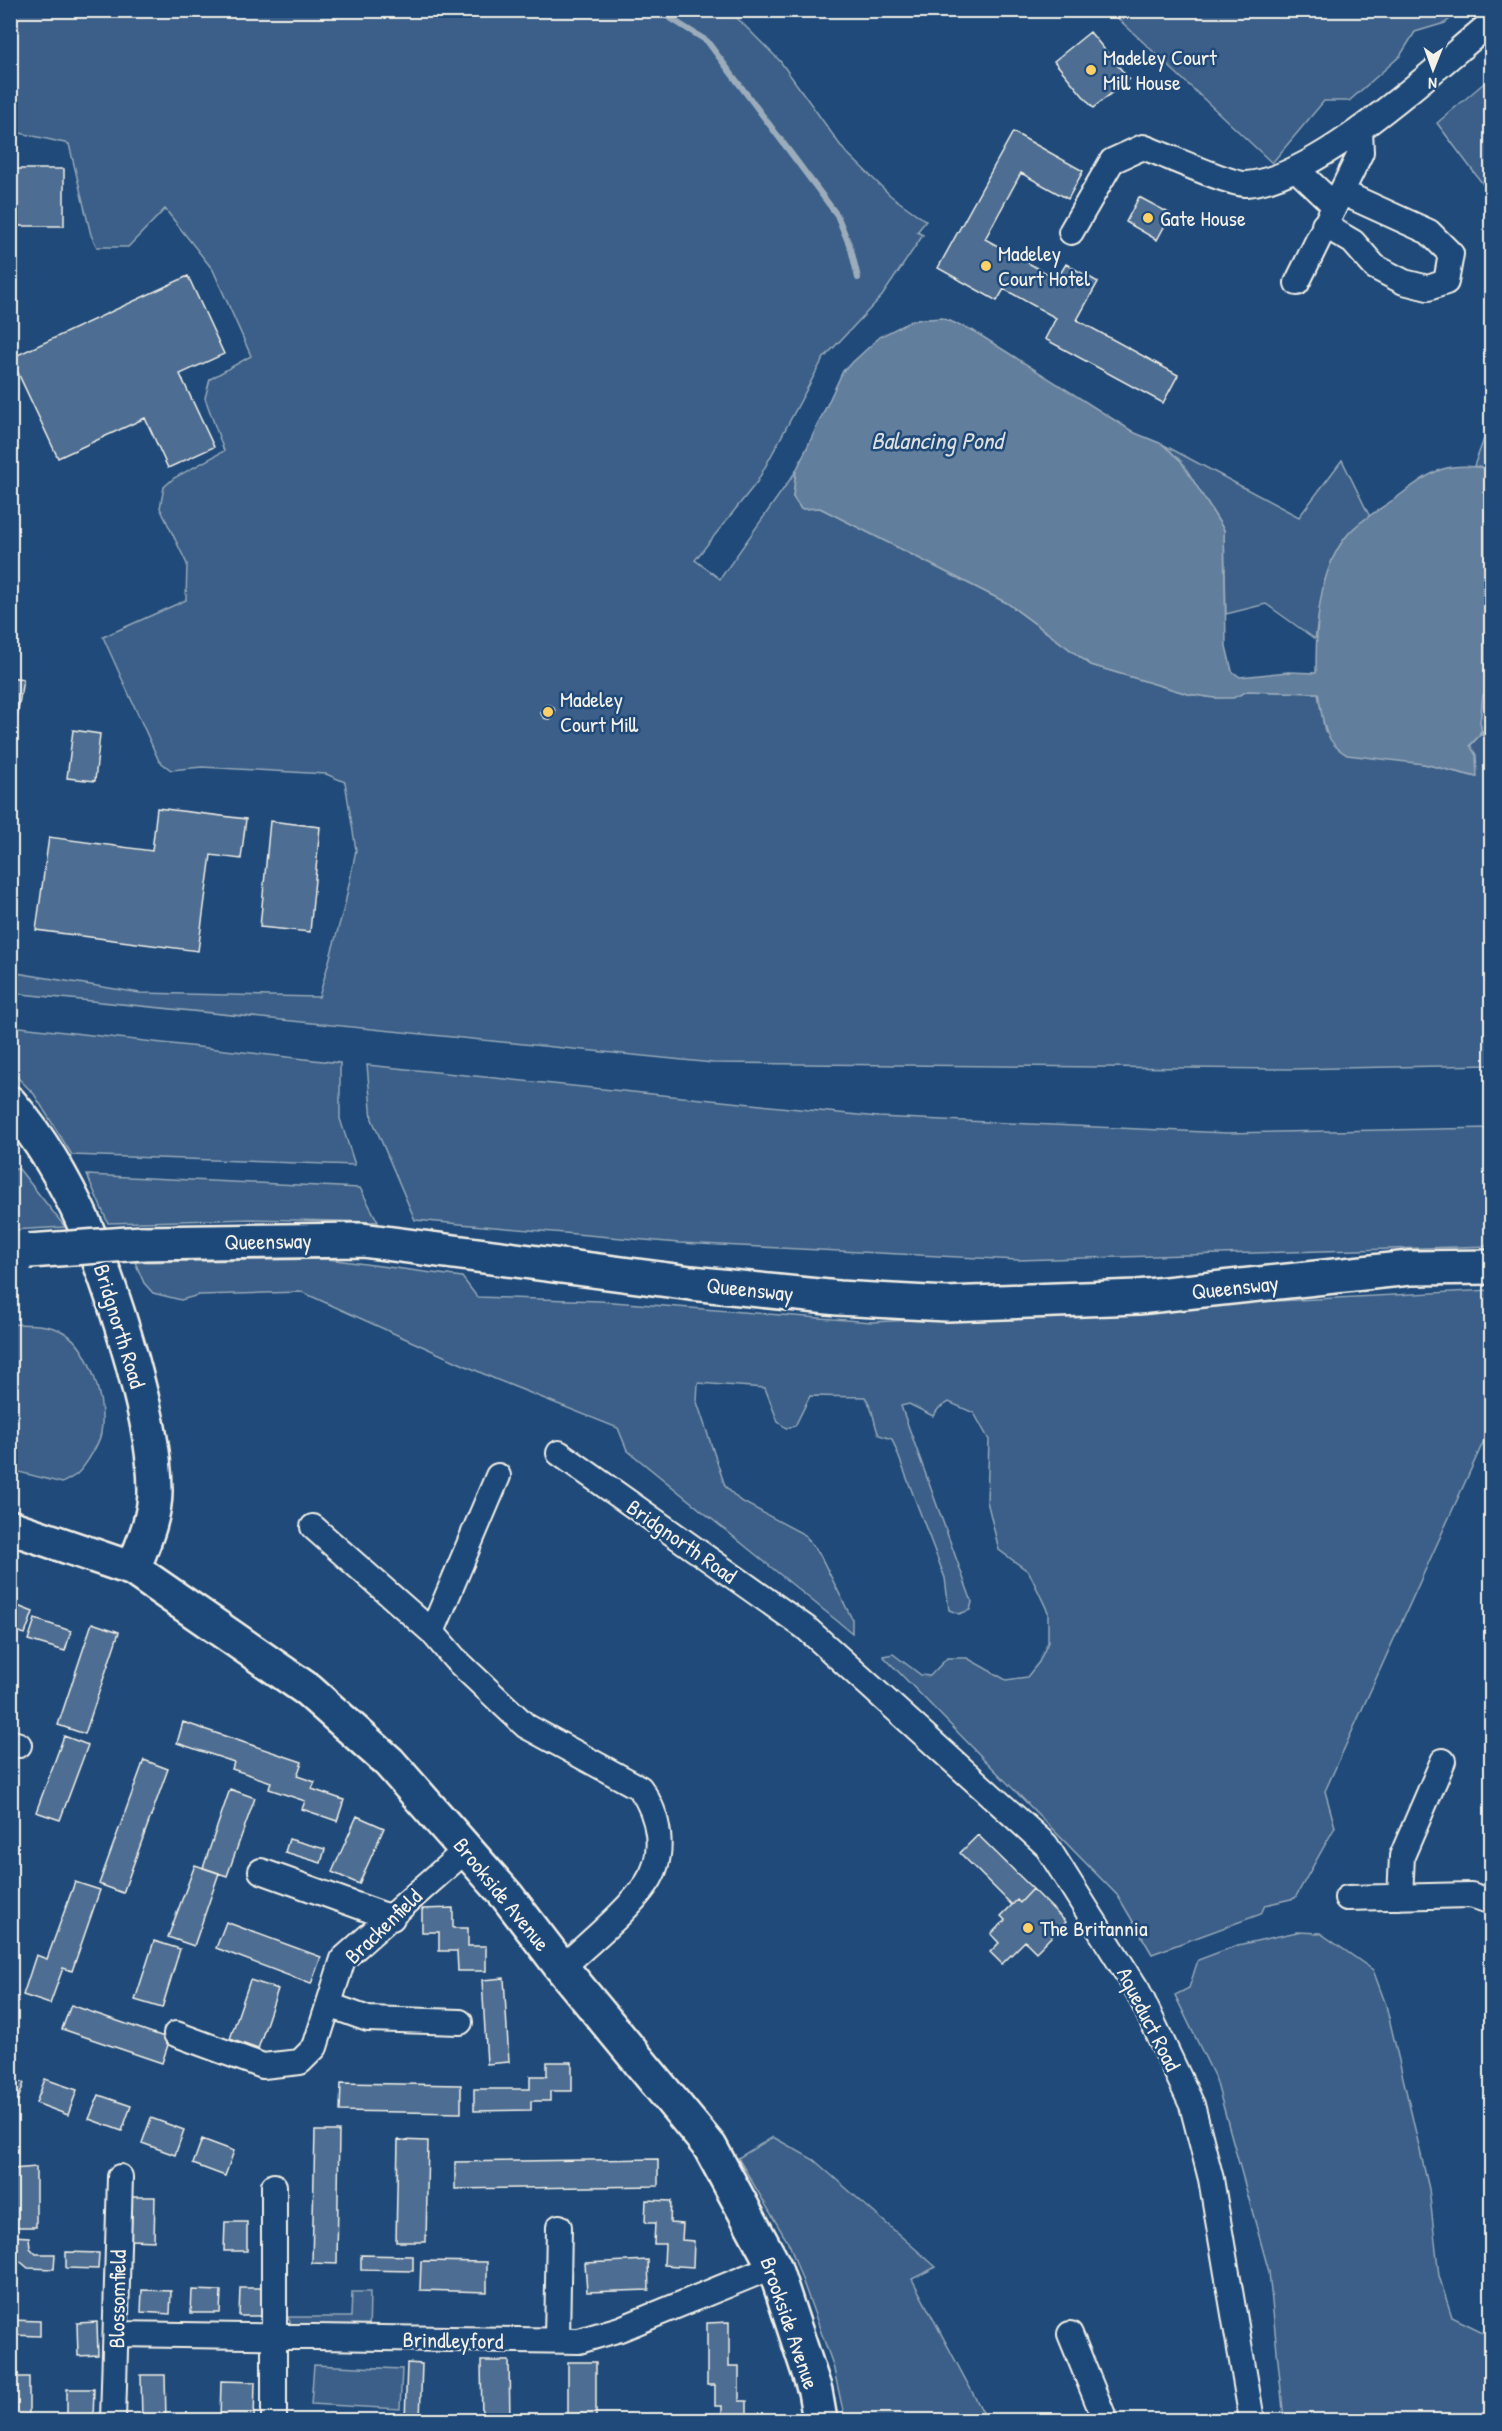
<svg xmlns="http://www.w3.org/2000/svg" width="1502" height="2431" font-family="'Patrick Hand',sans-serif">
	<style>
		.green { fill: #3a5f88; stroke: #97a8b8; stroke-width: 1.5 }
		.water { fill: #627e9d; stroke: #9cacbb; stroke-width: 1.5 }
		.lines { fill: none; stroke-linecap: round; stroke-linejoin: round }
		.stream { stroke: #9cacbb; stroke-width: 6 }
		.building { fill: #4d6e92; stroke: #f4f1e8; stroke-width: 1.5 }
		.street-casing { stroke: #f4f1e8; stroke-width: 28 }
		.secondary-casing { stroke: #f4f1e8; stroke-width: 38 }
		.primary-casing { stroke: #f4f1e8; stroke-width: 38 }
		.street { stroke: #1f4a7a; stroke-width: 24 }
		.secondary { stroke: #1f4a7a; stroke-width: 33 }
		.primary { stroke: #1f4a7a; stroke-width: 33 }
		.primary-bridge-casing { stroke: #f4f1e8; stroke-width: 38; stroke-linecap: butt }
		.primary-bridge { stroke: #1f4a7a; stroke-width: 33 }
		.poi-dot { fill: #ffd166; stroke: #1f4a7a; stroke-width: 2 }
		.labels { text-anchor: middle; stroke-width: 5; stroke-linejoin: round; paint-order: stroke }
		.poi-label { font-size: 22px; fill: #f4f1e8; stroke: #1f4a7a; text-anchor: start }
		.street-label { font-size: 22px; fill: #f4f1e8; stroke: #1f4a7a }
		.water-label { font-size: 24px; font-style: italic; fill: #dee0dd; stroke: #1f4a7a }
	</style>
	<rect width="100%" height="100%" fill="#1f4a7a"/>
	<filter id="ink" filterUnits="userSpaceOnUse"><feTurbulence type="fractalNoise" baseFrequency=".0167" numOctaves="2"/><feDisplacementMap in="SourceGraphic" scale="12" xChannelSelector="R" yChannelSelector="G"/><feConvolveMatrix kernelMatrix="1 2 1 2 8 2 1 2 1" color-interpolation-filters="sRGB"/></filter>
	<g filter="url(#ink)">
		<path class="green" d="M11,11H730L780,61L843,149L891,196L926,221L917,232L923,235L882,296L823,359L757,482L695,560L720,579L796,471L793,497L801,509L820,508L1007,603L1091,665L1188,694L1215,698L1233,697L1247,691L1318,693L1325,732L1424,764L1476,777L1470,746L1482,733L1480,722L1483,695L1491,688V1065L1291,1069L713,1063L11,993L10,972L140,993L319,997L345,904L356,850L345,782L326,774L202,767L171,770L159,761L103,637L186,600L187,564L160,508L164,487L174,478L224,451L205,398L210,379L251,356L213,270L165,209L128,247H97L91,235L69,144L20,133L11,136Z
			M1110,11H1459L1445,23L1415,32L1400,56L1349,101H1324L1272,163Z
			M1491,77V195L1437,123Z
			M1491,420V469L1474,466Z
			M1162,444L1299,517L1342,460L1370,517C1364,522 1357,526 1351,532C1326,554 1320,608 1315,639L1266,604L1226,614L1224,530L1181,461Z
			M11,1026L340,1063V1119L355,1165L72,1155L34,1094L11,1071Z
			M367,1065L878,1117L1226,1133L1491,1128V1246L1018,1260L679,1243L415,1220L372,1119Z
			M11,1169H19L65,1227L11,1230Z
			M87,1175L360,1188L378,1222L251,1219L108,1223Z
			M328,1259L462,1277L477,1297L600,1301L872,1322L1491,1290V1425L1325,1791L1335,1827L1295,1898L1265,1905L1261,1914L1152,1954L1118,1896L883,1656L893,1654L921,1675L930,1676L947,1658H967L1006,1680L1027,1677L1039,1662L1048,1642V1612L1029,1572L999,1550L987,1501L989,1440L974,1413L949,1402L939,1408L933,1416L909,1404L901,1406L972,1602L970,1610L959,1614L949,1610L945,1578L892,1439L879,1435C873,1422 874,1408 865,1397L810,1396L795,1426L786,1428L778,1422L765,1388L698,1383L697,1402L725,1486L739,1500L805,1535L820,1555L852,1619V1633L627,1450L618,1428L495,1379L302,1292L199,1295L181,1300L153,1293L144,1283L135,1262Z
			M11,1324C29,1325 49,1323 65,1333C91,1349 106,1404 101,1433C99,1444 86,1465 78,1473C74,1477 67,1480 62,1483L11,1470Z
			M1297,1932L1320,1933L1373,1970L1386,2005L1429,2189L1439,2276L1452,2317L1491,2336V2420H1284L1269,2272L1216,2080L1175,1995L1189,1988L1198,1960L1238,1945Z
			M773,2137L814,2160L936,2267L912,2279L987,2420H845L833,2365L790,2246L738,2158Z
			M352,2292H370L369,2338L296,2337L288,2317H351Z
			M314,2365L402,2369L400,2409L311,2404Z"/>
		<path class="water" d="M942,318L972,330L1135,433L1162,444L1181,461L1224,530L1226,646L1232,671L1240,677L1288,672L1316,673C1316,628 1317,570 1349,533C1361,519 1384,507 1400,495C1435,469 1447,461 1491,469L1492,688L1483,695L1480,722L1482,733L1470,745L1476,755L1477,777L1424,764L1347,755C1322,741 1323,718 1318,693L1248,691L1233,698H1215L1188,694L1091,665L1007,603L820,508L801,509L793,497L796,471L843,371L881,336L913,320Z"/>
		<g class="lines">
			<path class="stream" d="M657,10L707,41L837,215L851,249L858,278
				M1482,733L1492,737"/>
		</g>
		<path class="building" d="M1090,32L1129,79L1093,108L1054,61Z
			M1013,132L1083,171L1068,199L1021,173L985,239L1057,279L1066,264L1098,282L1077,320L1178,375L1163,403L1045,339L1056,318L1004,289L997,301L938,268Z
			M10,169H64V226H10Z
			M1139,197L1171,214L1157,240L1126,222Z
			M188,276L224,354L180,374L214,447L168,468L145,418L58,458L11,358Z
			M10,677L23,679L10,763Z
			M541 712a7 7 0 1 1 14 0a7 7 0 1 1-14 0Z
			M73,730L100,734L95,781L67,778Z
			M157,808L246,819L241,859L211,855L198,951L36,930L49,837L152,851Z
			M270,821L320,827L310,932L260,927Z
			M10,1603L33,1612L25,1634L10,1629Z
			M35,1619L71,1631L65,1651L28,1640Z
			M92,1623L119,1632L85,1734L58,1725Z
			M183,1722L302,1762L297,1776L315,1782L312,1789L344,1800L337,1821L302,1809L305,1801L269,1789L271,1782L232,1769L234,1762L177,1743Z
			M64,1736L88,1745L60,1820L36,1812Z
			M144,1760L168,1769L123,1893L99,1884Z
			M230,1789L255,1798L227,1876L203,1868Z
			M357,1816L384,1828L359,1884L332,1872Z
			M978,1835L1033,1889L1020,1903L1017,1900L1012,1905L960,1853Z
			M289,1839L325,1849L321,1863L285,1852Z
			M195,1865L219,1873L194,1946L168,1937Z
			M75,1882L100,1890L72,1971L63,1968L50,2004L23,1995L36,1955L47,1959Z
			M1033,1889L1066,1922L1036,1952L1025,1941L1002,1964L990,1952L999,1943L991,1934L1005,1920L1001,1916L1017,1900L1020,1903Z
			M453,1908V1928H468V1946H486V1971H458L457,1951H439V1932H422V1909Z
			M226,1922L321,1957L311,1984L216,1948Z
			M154,1941L180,1949L162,2008L135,2000Z
			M504,1978L509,2062L487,2064L482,1980Z
			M250,1980L278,1989L258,2049L230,2039Z
			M71,2005L170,2039L162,2063L62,2029Z
			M547,2062H572V2091H550V2101H531V2110L474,2111V2089H530V2076H547Z
			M10,2078L24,2083L14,2111L10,2110Z
			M45,2079L77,2090L68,2115L36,2103Z
			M341,2083L461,2085V2113L340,2111Z
			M99,2095L131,2106L122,2131L89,2119Z
			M151,2118L184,2130L175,2155L142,2143Z
			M315,2131H339L337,2264L312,2263Z
			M202,2139L234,2151L225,2176L193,2164Z
			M398,2140L428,2141L426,2242H396Z
			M658,2159V2186L455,2189V2162Z
			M36,2167V2227H13V2169Z
			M132,2197H155L154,2241L131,2240Z
			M646,2200L671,2201L670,2223L683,2224L682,2240L694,2241L693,2267L664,2265L665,2244H654L655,2223H645Z
			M225,2222H247V2251H224Z
			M12,2236L29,2237L30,2248L36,2254H55L54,2269L28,2268L10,2253Z
			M66,2252L99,2253L98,2269L66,2268Z
			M361,2255L413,2256V2271L361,2270Z
			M648,2260L649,2290L587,2292L585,2263Z
			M421,2261L487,2262V2292L420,2290Z
			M240,2288H262V2316H239Z
			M142,2290L171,2291L170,2314L141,2312Z
			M192,2290L221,2291L220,2313H191Z
			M10,2320L40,2321V2336L10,2335Z
			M97,2322L98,2355L78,2356L77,2323Z
			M729,2322V2366H739V2401H747V2420H722V2406H715V2385H707V2323Z
			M481,2361H509L510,2420H482Z
			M568,2362H596V2420H568Z
			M407,2363L422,2364L420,2420H405Z
			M141,2375H165L166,2420H142Z
			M10,2377H29V2420H10Z
			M221,2381L255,2382L254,2420H220Z
			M67,2389H94L93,2420H67Z"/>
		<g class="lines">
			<g class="street-casing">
				<path id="street" d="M1296,169L1334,205
					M1324,225L1353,242L1375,267L1404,282L1428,288L1446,282L1451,254L1429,232L1341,192
					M1071,232L1112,161L1143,147C1163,154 1231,185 1246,184C1318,179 1435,68 1492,22
					M1297,283L1361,152L1360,129
					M559,1453L806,1628L1046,1845L1138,1991L1192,2105L1211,2179L1252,2420
					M313,1527L432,1632L454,1658L526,1726L640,1788C659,1815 667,1854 647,1883C629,1910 586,1945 562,1968
					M432,1632L498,1476
					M10,1742L19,1745
					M261,1871L392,1918
					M1400,1897L1402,1856L1443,1761
					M1347,1898L1471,1895L1492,1902
					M329,2005L368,2019L460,2022
					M176,2034L263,2066L300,2062L315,2047L343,1959L467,1849
					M117,2334L579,2341L620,2329L774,2266
					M1070,2334L1105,2420
					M557,2340L559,2227
					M113,2420L120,2177
					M274,2420V2186"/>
			</g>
			<g class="secondary-casing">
				<path id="secondary" d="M10,1103C73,1177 106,1269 132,1361C143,1402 155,1448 155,1491C155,1518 143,1544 133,1569
					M10,1527L133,1569L308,1690L389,1762L507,1896L562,1968L710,2147L774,2266L815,2391L820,2420"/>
			</g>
			<g class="primary-casing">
				<path id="primary" d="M142,1243L362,1240L691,1283L838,1298L946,1304L1138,1297L1410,1268L1492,1267"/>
			</g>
			<use href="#street" class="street"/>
			<use href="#secondary" class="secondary"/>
			<use href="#primary" class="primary"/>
			<g class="primary-bridge-casing">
				<path id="primary-bridge" d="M29,1251L142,1243"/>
			</g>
			<use href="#primary-bridge" class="primary-bridge"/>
		</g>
	</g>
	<g class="poi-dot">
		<circle cx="1091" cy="70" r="6"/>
		<circle cx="1148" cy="218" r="6"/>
		<circle cx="986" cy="266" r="6"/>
		<circle cx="548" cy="712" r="6"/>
		<circle cx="1028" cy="1928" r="6"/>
	</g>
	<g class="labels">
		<g class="poi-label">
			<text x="1103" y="65">Madeley Court<tspan x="1103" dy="25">Mill House</tspan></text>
			<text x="1160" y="226">Gate House</text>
			<text x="998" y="261">Madeley<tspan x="998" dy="25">Court Hotel</tspan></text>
			<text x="560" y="707">Madeley<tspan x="560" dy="25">Court Mill</tspan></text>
			<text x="1040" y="1936">The Britannia</text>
		</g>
		<g class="street-label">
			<text transform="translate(268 1241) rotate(-1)" y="8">Queensway</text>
			<text transform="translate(1235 1287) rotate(-6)" y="8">Queensway</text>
			<text transform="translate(750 1289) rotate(6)" y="8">Queensway</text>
			<text transform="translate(120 1326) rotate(73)" y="8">Bridgnorth Road</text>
			<text transform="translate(682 1541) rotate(35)" y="8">Bridgnorth Road</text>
			<text transform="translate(502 1894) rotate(51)" y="8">Brookside Avenue</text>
			<text transform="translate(383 1926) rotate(-44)" y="8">Brackenfield</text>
			<text transform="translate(1149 2019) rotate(63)" y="8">Aqueduct Road</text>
			<text transform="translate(117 2299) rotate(-89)" y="8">Blossomfield</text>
			<text transform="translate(790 2323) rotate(71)" y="8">Brookside Avenue</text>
			<text transform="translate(453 2340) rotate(1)" y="8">Brindleyford</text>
		</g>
		<g class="water-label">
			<text x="937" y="449">Balancing Pond</text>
		</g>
	</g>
	<rect width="1502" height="2431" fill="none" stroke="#1f4a7a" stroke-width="36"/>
	<rect x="18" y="18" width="1466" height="2395" fill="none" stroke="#f4f1e8" stroke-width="2" filter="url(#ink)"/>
	<g transform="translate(1433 69) rotate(181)" stroke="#1f4a7a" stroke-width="4.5" paint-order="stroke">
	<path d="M0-4.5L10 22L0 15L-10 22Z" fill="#f4f1e8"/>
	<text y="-9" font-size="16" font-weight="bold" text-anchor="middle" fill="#f4f1e8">N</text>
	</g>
</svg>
